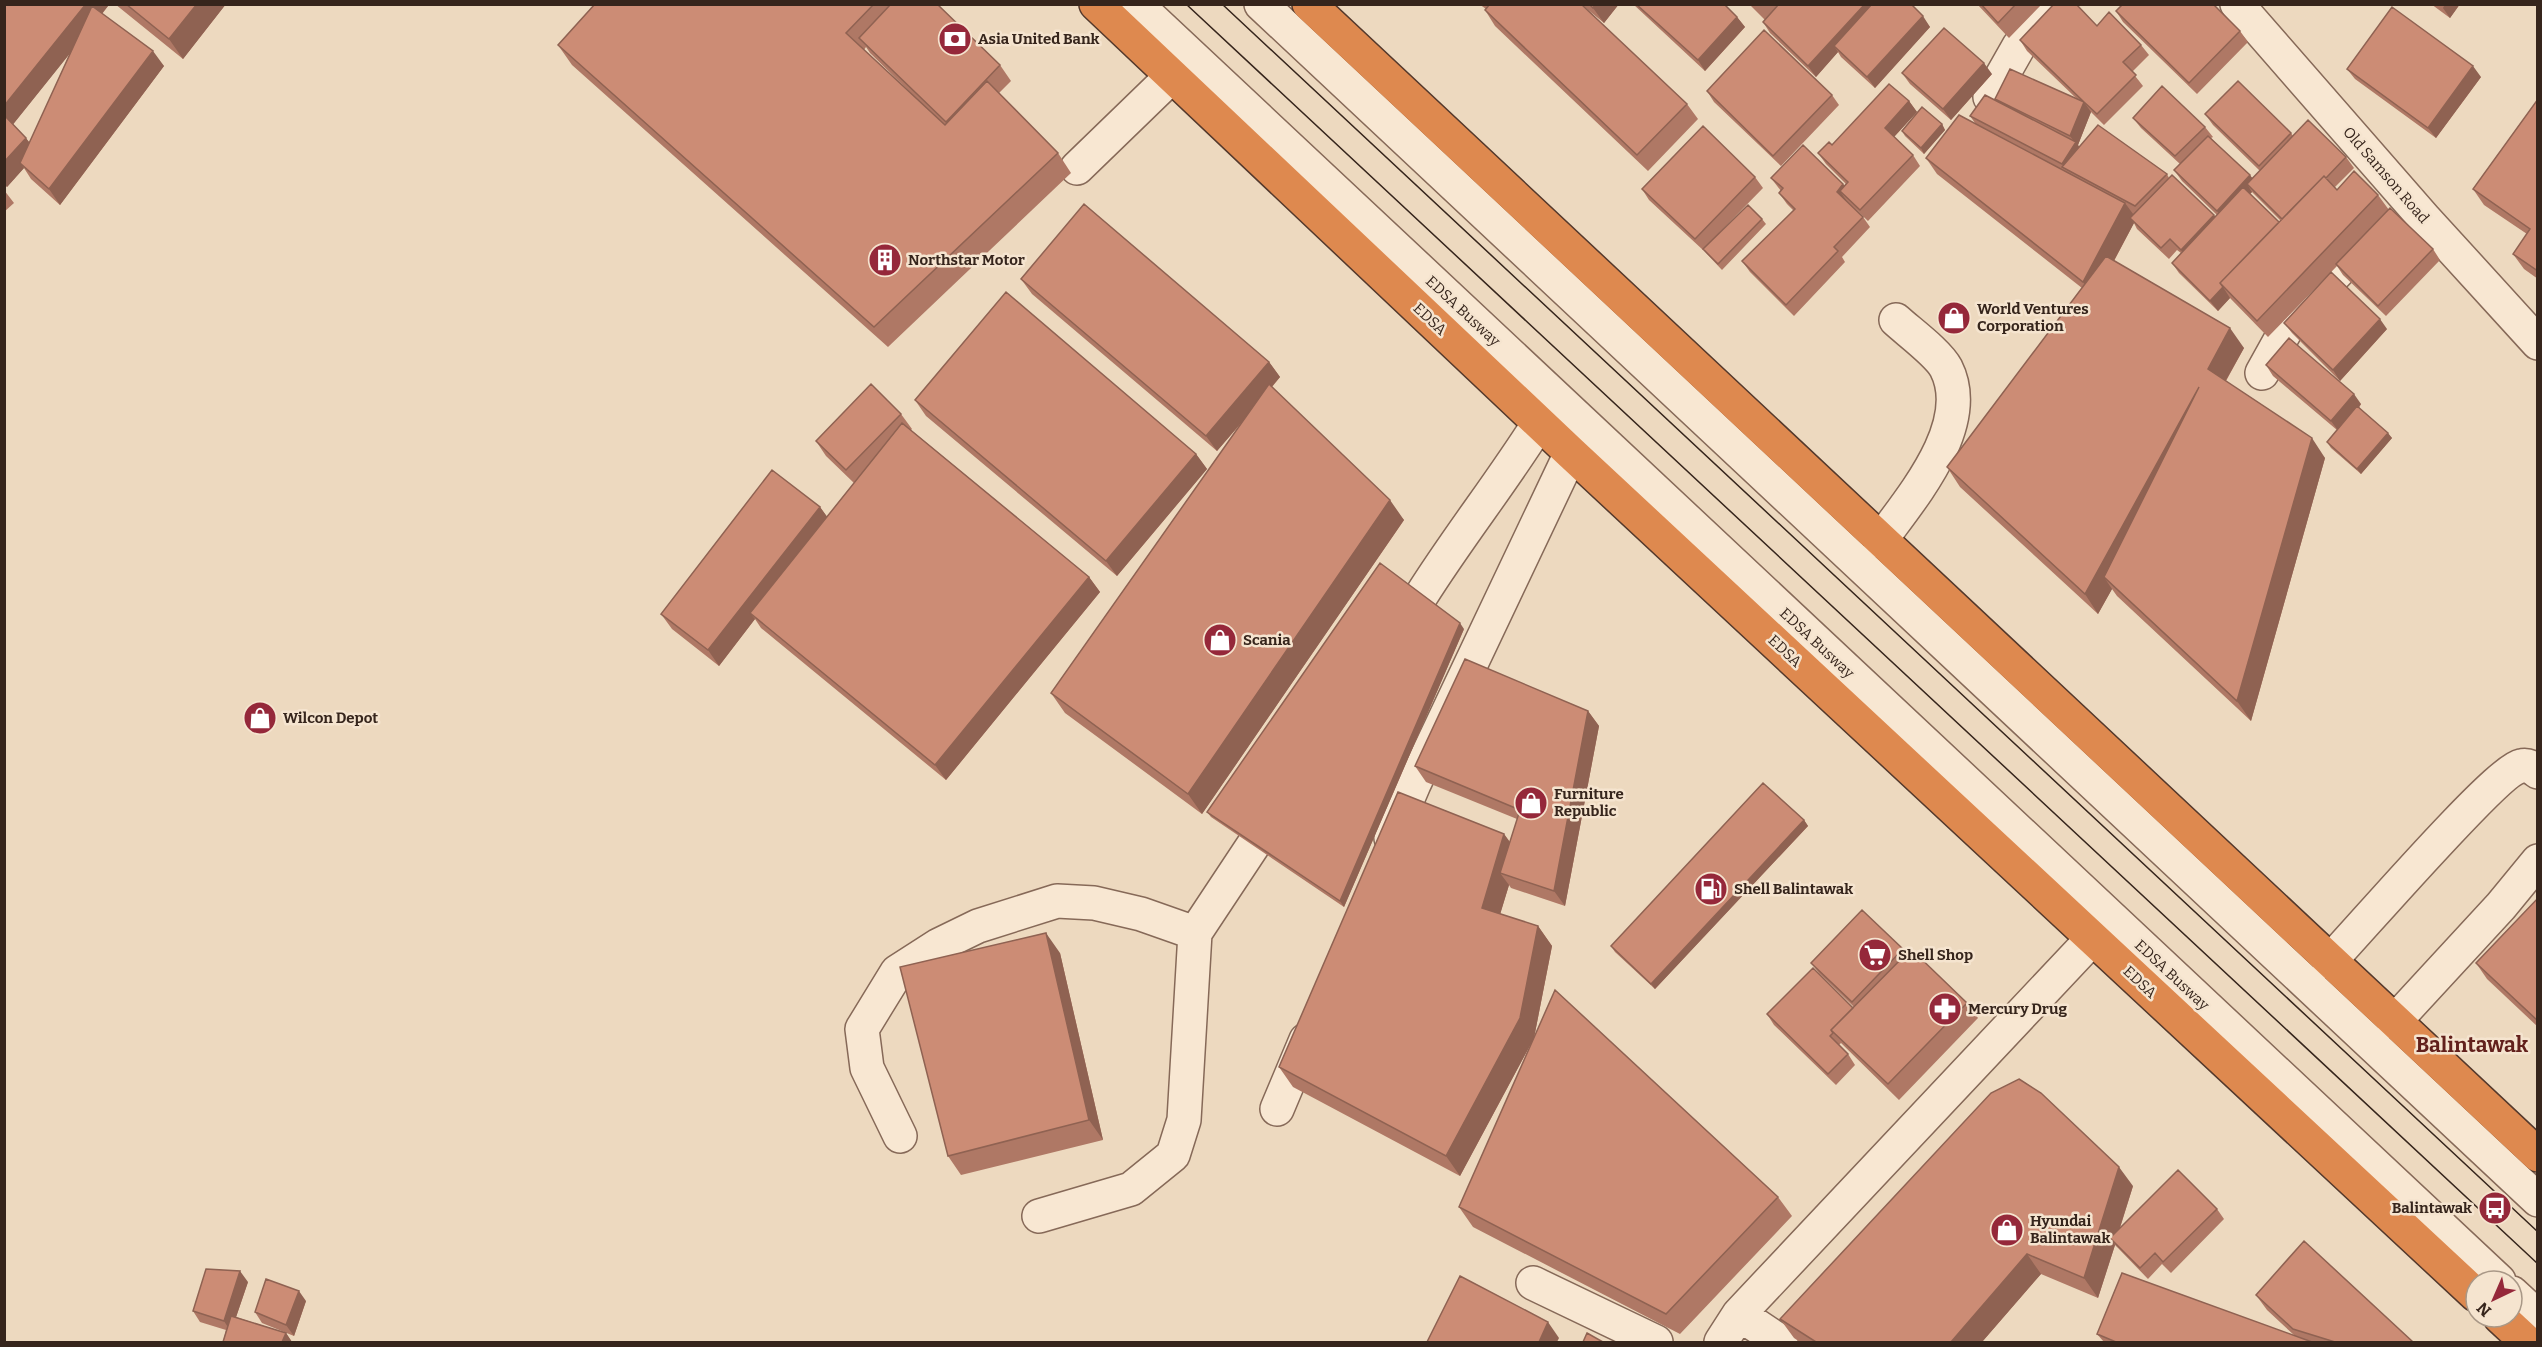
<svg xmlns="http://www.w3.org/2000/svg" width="2542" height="1347" font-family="Bitter,serif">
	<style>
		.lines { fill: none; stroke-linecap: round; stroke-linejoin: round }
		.minor-casing { stroke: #866958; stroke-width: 36 }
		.highway-casing { stroke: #54392c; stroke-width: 36 }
		.minor { stroke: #f8e7d2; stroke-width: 33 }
		.highway { stroke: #de894f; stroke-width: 33 }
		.tram { stroke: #36251c; stroke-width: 1.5 }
		.wall { fill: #af7865; fill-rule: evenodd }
		.shaded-wall { fill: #8f6252 }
		.building { fill: #cc8c75; stroke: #8f6252; stroke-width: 1.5 }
		.labels { text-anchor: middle; stroke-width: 5; stroke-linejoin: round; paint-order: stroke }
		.poi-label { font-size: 15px; font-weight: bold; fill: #36251c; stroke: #f5e4cf; text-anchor: start }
		.street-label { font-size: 15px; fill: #36251c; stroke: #f5e4cf }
		.district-label { font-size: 21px; font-weight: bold; fill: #62201c; stroke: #f5e4cf }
	</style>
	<rect width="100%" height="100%" fill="#edd9bf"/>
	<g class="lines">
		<g class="minor-casing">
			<path id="minor" d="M1136,4L2499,1281
				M1261,4L2538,1200
				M2237,4L2424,218L2538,343
				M1990,97L2019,46L2060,4
				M1077,168L1172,76
				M2262,373L2292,319L2371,237
				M1880,541C1911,498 1975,425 1946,368C1938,353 1909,332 1896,320
				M1421,596C1458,537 1502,482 1539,423
				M1391,838L1414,784L1571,453
				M2329,962C2357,933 2496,771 2521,766C2528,764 2533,768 2538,772
				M2394,1022L2501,906L2538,861
				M1277,1109L1306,1040
				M900,1136L867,1068L862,1029L897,972L939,945L978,926L1057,901L1094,903L1141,914L1195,933
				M1039,1216L1131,1189L1173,1155L1184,1120L1195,933L1254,844
				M1533,1283L1656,1342
				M2512,1293L2538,1317
				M1739,1314L1781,1342
				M1721,1342L1739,1314L2093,938"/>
		</g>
		<g class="highway-casing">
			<path id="highway" d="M1096,4L1571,453L2476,1295
				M1309,4L2538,1155
				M2500,1317L2527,1342"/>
		</g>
		<use href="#minor" class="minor"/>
		<use href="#highway" class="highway"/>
		<path class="tram" d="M1186,4L2538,1264
			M1222,4L2538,1232"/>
	</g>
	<path class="wall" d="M4,4H108V6L102,14L164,66L60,205L31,179L24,168L7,187L4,184ZM70,53L30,143L13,124Z
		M115,4H226L183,59Z
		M595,4H937L1000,65L1011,81L999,93L1058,153L1071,173L888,347L572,65L558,45ZM866,47L870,53L914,96L864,50Z
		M1479,4H1581L1687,104L1698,119L1648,171L1495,26L1485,10L1486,9Z
		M1581,4H1619L1604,23Z
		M1633,4H1724L1737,17L1745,27L1705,71Z
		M1749,4H1911L1930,27L1875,88L1841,57L1838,52L1816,77L1770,33L1763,22L1765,20Z
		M1977,4H2042L2009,38Z
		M2431,4H2460L2450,18Z
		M2116,11L2240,31L2248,42L2197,94L2123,22Z
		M2097,26L2141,45L2149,55L2132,72L2143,86L2104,125L2091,112L2078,145L2079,147L2167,174L2169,178L2215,217L2217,215L2182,181L2174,170L2180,164L2141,128L2133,118L2205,127L2213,137L2211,138L2252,178L2260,171L2213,125L2205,114L2291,133L2293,136L2346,157L2354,168L2335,187L2337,190L2378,195L2389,210L2433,249L2440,260L2386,316L2343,275L2337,266L2268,337L2230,298L2218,311L2179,273L2172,263L2181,253L2177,250L2169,259L2137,229L2134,223L2114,261L2244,348L2226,381L2325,458L2251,721L2117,596L2112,589L2098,614L1960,487L1947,467L2082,288L1937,174L1926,158L1975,123L1970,116L1997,102L1995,99H2077L2027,51L2020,40ZM2252,192L2281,221L2279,222L2250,194Z
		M2347,69L2481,77L2436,138L2355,79Z
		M1902,73L1992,74L1951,120L1910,84Z
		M1707,91L1832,95L1839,105L1781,166L1714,102Z
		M2538,99V279L2524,269L2513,254L2527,234L2484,205L2473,189Z
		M1909,101L1917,112L1894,137L1913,155L1920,166L1868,221L1846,200L1863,217L1870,227L1842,257L1845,262L1794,316L1750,272L1742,261L1794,211L1787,204L1779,193L1781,191L1771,178L1843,184L1844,186L1846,184L1826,164L1818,153Z
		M1942,124L1945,130L1924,154L1905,136L1902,131Z
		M1755,177L1763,188L1718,234L1762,219L1766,224L1722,270L1707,254L1703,249V250L1649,200L1642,189Z
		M4,190L14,203L4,212Z
		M1021,279L1269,362L1280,377L1272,387L1404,520L1202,814L1065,713L1051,693L1244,420L1217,451L1032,294Z
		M2284,323L2387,329L2340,381L2292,333Z
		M2266,365L2361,404L2359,408L2392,438L2361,474L2331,448L2327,442L2337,430L2273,376Z
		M915,400L1196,454L1207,469L1117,576L926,416Z
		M901,414L912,429L911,430L1089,577L1100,592L946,780L761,628L755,619L719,666L672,629L661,614L820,507L827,517L854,483L826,456L816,441Z
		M1464,629L1344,907L1211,817L1207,812Z
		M1588,711L1599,726L1565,906L1511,888L1509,885L1500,914L1538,926L1552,946L1534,1038L1460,1176L1293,1087L1279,1067L1504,834L1510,842L1517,819L1426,782L1415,766Z
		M1804,820L1808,826L1655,989L1615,952L1611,946Z
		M2538,898V1027L2487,979L2476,963Z
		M1903,949L1906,954L1967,1003L1978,1018L1899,1100L1841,1043L1839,1045L1848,1054L1855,1065L1836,1085L1774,1025L1767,1014L1853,1008L1854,1007L1819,973L1811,963Z
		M1060,953L1103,1140L961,1175L948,1156Z
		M2133,1186L2120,1228L2217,1209L2224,1219L2171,1273L2162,1264L2148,1279L2118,1248L2115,1245L2098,1298L2041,1274L1982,1342H1800L1794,1338L1780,1319Z
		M1778,1197L1792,1216L1680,1334L1473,1227L1459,1207Z
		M248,1282L236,1317L286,1333L292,1342H223L226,1330L200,1322L193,1311Z
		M2256,1295L2413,1342H2104L2097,1334L2295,1336L2267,1310Z
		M306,1301L294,1336L262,1323L255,1312Z"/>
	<path class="shaded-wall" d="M86,4H108V6L11,127L4,117V106Z
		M197,4H226L183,59L169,39Z
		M1595,4H1619L1604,23L1593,8Z
		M1865,4H1882L1834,46L1838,52L1816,77L1808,66Z
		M2445,4H2460L2450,18L2443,8Z
		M1923,16L1930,27L1875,88L1867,77Z
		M1737,17L1745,27L1705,71L1698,60Z
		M153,51L164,66L60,205L49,189Z
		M1984,63L1992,74L1951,120L1943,109Z
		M2473,66L2481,77L2436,138L2428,128Z
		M1909,101L1917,112L1893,138L1885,128Z
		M2084,102L2091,112L2078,145L2083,153L2066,168L2062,164L2075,143L2070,136Z
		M1942,124L1945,130L1924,154L1921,148Z
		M26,138L37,153L20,163L24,168L7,187L4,183V162Z
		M2250,175L2258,186L2247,184L2252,192L2224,221L2217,211Z
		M1843,184L1851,195L1840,191L1846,200L1844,202L1837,192Z
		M2125,203L2136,218H2130L2134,223L2094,298L2083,282Z
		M2214,215L2222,226L2189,261L2181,250Z
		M2223,287L2230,298L2218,311L2210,301Z
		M2380,319L2387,329L2340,381L2333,370Z
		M2230,328L2244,348L2221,389L2208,369Z
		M1269,362L1280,377L1217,451L1206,436Z
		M2199,387L2104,577L2112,589L2098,614L2085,594Z
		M2354,394L2361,404L2339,432L2331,421Z
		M2388,433L2392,438L2361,474L2357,469Z
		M2312,438L2325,458L2251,721L2237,701Z
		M1196,454L1207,469L1117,576L1106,561Z
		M1390,500L1404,520L1202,814L1188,794Z
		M820,507L831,522L750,613L755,619L719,666L708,650Z
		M1089,577L1100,592L946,780L935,765Z
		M1460,623L1464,629L1344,907L1340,901Z
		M1588,711L1599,726L1565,906L1554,891Z
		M1804,820L1808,826L1655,989L1651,984Z
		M1504,834L1518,854L1500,873L1509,885L1496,928L1482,908Z
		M1538,926L1552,946L1534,1038L1460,1176L1446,1156Z
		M1046,933L1060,953L1103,1140L1089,1120Z
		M2119,1167L2133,1186L2115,1243L2110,1238L2115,1245L2098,1298L2084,1278Z
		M2027,1254L2041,1274L1982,1342H1951Z
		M240,1271L248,1282L231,1332L224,1321Z
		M299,1291L306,1301L294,1336L286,1325Z
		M1548,1322L1559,1338L1557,1342H1539Z
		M286,1333L292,1342H282Z"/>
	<path class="building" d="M4,4H86L4,106Z
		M126,4H197L169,39Z
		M595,4H874L846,33L945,125L987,81L1058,153L874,327L558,45Z
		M891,4H937L1000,65L946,122L859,38Z
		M1490,4H1581L1687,104L1637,155L1485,10Z
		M1589,4H1595L1593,8Z
		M1636,4H1724L1737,17L1698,60Z
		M1779,4H1865L1808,66L1763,22Z
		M1872,4H1911L1923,16L1867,77L1834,46Z
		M1981,4H2016L1998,23Z
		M2054,4H2076L2097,26L2109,12L2141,45L2123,62L2136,75L2097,114L2084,102L2070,136L1995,99L2010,69L2084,102L2020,40Z
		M2123,4H2213L2240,31L2189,83L2116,11Z
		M92,6L153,51L49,189L20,163Z
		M2392,7L2473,66L2428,128L2347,69Z
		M1944,28L1984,63L1943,109L1902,73Z
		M1764,30L1832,95L1773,156L1707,91Z
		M2238,81L2291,133L2259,166L2205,114Z
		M1889,84L1909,101L1885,128L1913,155L1860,210L1840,191L1848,182L1818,153L1829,142L1832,145Z
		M2162,86L2205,127L2175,156L2133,118Z
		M1985,95L2076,142L2062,164L1970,116Z
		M2538,99V271L2513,254L2530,229L2473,189Z
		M1922,107L1942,124L1921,148L1902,131Z
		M4,115L26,138L4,162Z
		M1959,115L2125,203L2083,282L1926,158Z
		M2308,120L2346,157L2326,178L2324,176L2282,219L2247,184Z
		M2098,125L2167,174L2135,206L2062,167Z
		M1703,126L1755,177L1695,239L1642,189Z
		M2208,136L2250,175L2217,211L2174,170Z
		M1803,145L1843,184L1837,192L1863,217L1834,247L1838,251L1786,305L1742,261L1795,209L1779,193L1783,188L1771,178Z
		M2354,171L2378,195L2257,321L2220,283L2324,176L2337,190Z
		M2172,175L2214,215L2181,250L2170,239L2161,248L2130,218Z
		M2243,187L2279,222L2220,283L2223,287L2210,301L2172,263Z
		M1084,204L1269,362L1206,436L1021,279Z
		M1748,205L1762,219L1718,264L1703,249Z
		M2390,208L2433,249L2378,306L2336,264Z
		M2106,256L2230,328L2208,369L2312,438L2237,701L2104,577L2199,387L2085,594L1947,467Z
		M2331,272L2380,319L2333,370L2284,323Z
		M1006,292L1196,454L1106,561L915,400Z
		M2289,338L2354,394L2331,421L2266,365Z
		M871,384L901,414L846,470L816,441Z
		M1269,384L1390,500L1188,794L1051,693Z
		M2357,406L2388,433L2357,469L2327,442Z
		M902,423L1089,577L935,765L750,613Z
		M772,470L820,507L708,650L661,614Z
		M1380,563L1460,623L1340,901L1207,812Z
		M1465,659L1588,711L1554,891L1500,873L1520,810L1415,766Z
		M1763,783L1804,820L1651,984L1611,946Z
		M1398,792L1504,834L1482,908L1538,926L1520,1018L1446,1156L1279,1067Z
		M2538,898V1021L2476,963Z
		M1862,910L1903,949L1852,1002L1811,963Z
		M1046,933L1089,1120L948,1156L900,967Z
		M1911,949L1967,1003L1888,1084L1831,1030Z
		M1813,968L1853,1008L1831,1030L1833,1033L1830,1036L1848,1054L1828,1074L1767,1014Z
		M1555,990L1778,1197L1666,1314L1459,1207Z
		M2019,1079L2041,1093L2119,1167L2084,1278L2027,1254L1951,1342H1816L1780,1319L1991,1093Z
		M2178,1170L2217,1209L2163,1262L2155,1253L2140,1268L2110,1238Z
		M2304,1241L2413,1342H2335L2293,1329L2256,1295Z
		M206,1269L240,1271L224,1321L193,1311Z
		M2122,1273L2312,1342H2116L2097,1334Z
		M1460,1276L1548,1322L1539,1342H1427Z
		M266,1279L299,1291L286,1325L255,1312Z
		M231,1316L286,1333L282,1342H223Z
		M1587,1333L1603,1342H1583Z"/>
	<defs>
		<g id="bank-disc" transform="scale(1.725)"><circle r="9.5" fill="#95283a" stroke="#f5e4cf"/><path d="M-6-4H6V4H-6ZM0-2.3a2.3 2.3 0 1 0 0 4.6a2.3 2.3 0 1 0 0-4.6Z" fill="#fff"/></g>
		<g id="building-disc" transform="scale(1.725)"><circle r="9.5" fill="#95283a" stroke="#f5e4cf"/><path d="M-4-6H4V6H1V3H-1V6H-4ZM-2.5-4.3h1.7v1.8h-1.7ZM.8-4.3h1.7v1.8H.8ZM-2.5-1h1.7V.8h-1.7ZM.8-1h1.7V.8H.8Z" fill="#fff"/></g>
		<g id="shop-disc" transform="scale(1.725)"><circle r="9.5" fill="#95283a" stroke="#f5e4cf"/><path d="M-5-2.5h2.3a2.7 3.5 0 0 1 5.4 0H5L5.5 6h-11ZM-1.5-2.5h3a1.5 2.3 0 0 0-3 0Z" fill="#fff"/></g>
		<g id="fuel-disc" transform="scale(1.725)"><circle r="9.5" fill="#95283a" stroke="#f5e4cf"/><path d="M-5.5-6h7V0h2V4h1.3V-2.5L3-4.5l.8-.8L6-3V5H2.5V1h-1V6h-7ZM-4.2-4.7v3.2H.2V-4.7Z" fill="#fff"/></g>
		<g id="supermarket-disc" transform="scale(1.725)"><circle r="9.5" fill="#95283a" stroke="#f5e4cf"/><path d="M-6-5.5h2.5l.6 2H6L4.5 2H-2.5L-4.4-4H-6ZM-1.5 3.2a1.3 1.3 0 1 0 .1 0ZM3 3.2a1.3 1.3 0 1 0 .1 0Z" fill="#fff"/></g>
		<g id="pharmacy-disc" transform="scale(1.725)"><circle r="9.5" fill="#95283a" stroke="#f5e4cf"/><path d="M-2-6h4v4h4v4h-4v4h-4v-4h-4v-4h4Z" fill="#fff"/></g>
		<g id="bus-disc" transform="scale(1.725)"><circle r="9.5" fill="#95283a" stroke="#f5e4cf"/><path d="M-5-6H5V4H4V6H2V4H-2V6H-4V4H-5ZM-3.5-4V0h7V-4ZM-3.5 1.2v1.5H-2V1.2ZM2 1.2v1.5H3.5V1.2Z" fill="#fff"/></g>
	</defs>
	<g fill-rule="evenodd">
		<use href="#bank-disc" x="955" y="39"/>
		<use href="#building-disc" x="885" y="260"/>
		<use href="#shop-disc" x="1954" y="318"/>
		<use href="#shop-disc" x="1220" y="640"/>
		<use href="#shop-disc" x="260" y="718"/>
		<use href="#shop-disc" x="1531" y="803"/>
		<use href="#fuel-disc" x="1711" y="889"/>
		<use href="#supermarket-disc" x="1875" y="955"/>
		<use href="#pharmacy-disc" x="1945" y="1009"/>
		<use href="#bus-disc" x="2495" y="1208"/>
		<use href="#shop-disc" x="2007" y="1230"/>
	</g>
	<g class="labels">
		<g class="poi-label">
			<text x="978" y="44">Asia United Bank</text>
			<text x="908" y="265">Northstar Motor</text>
			<text x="1977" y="314">World Ventures<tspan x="1977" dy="17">Corporation</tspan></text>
			<text x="1243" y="645">Scania</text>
			<text x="283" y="723">Wilcon Depot</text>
			<text x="1554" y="799">Furniture<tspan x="1554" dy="17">Republic</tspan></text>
			<text x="1734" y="894">Shell Balintawak</text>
			<text x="1898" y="960">Shell Shop</text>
			<text x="1968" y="1014">Mercury Drug</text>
			<text x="2472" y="1213" text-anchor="end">Balintawak</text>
			<text x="2030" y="1226">Hyundai<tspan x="2030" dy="17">Balintawak</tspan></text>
		</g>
		<g class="street-label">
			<text transform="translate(2386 175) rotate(49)" y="5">Old Samson Road</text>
			<text transform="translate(1463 311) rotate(43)" y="5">EDSA Busway</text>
			<text transform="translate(1430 319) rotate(43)" y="5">EDSA</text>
			<text transform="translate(1817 643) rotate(43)" y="5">EDSA Busway</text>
			<text transform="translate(1785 651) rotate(43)" y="5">EDSA</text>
			<text transform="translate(2172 975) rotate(43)" y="5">EDSA Busway</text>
			<text transform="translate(2140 982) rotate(43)" y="5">EDSA</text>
		</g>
		<g class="district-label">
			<text x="2472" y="1052">Balintawak</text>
		</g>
	</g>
	<rect width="2542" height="1347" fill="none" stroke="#36251c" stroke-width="12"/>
	<g transform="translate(2494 1299) rotate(224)"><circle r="28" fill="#f5e4cf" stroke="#a99887" stroke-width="1.5"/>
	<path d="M0-4.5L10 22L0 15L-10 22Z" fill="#95283a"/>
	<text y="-9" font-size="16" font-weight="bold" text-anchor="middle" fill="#36251c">N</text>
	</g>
</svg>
